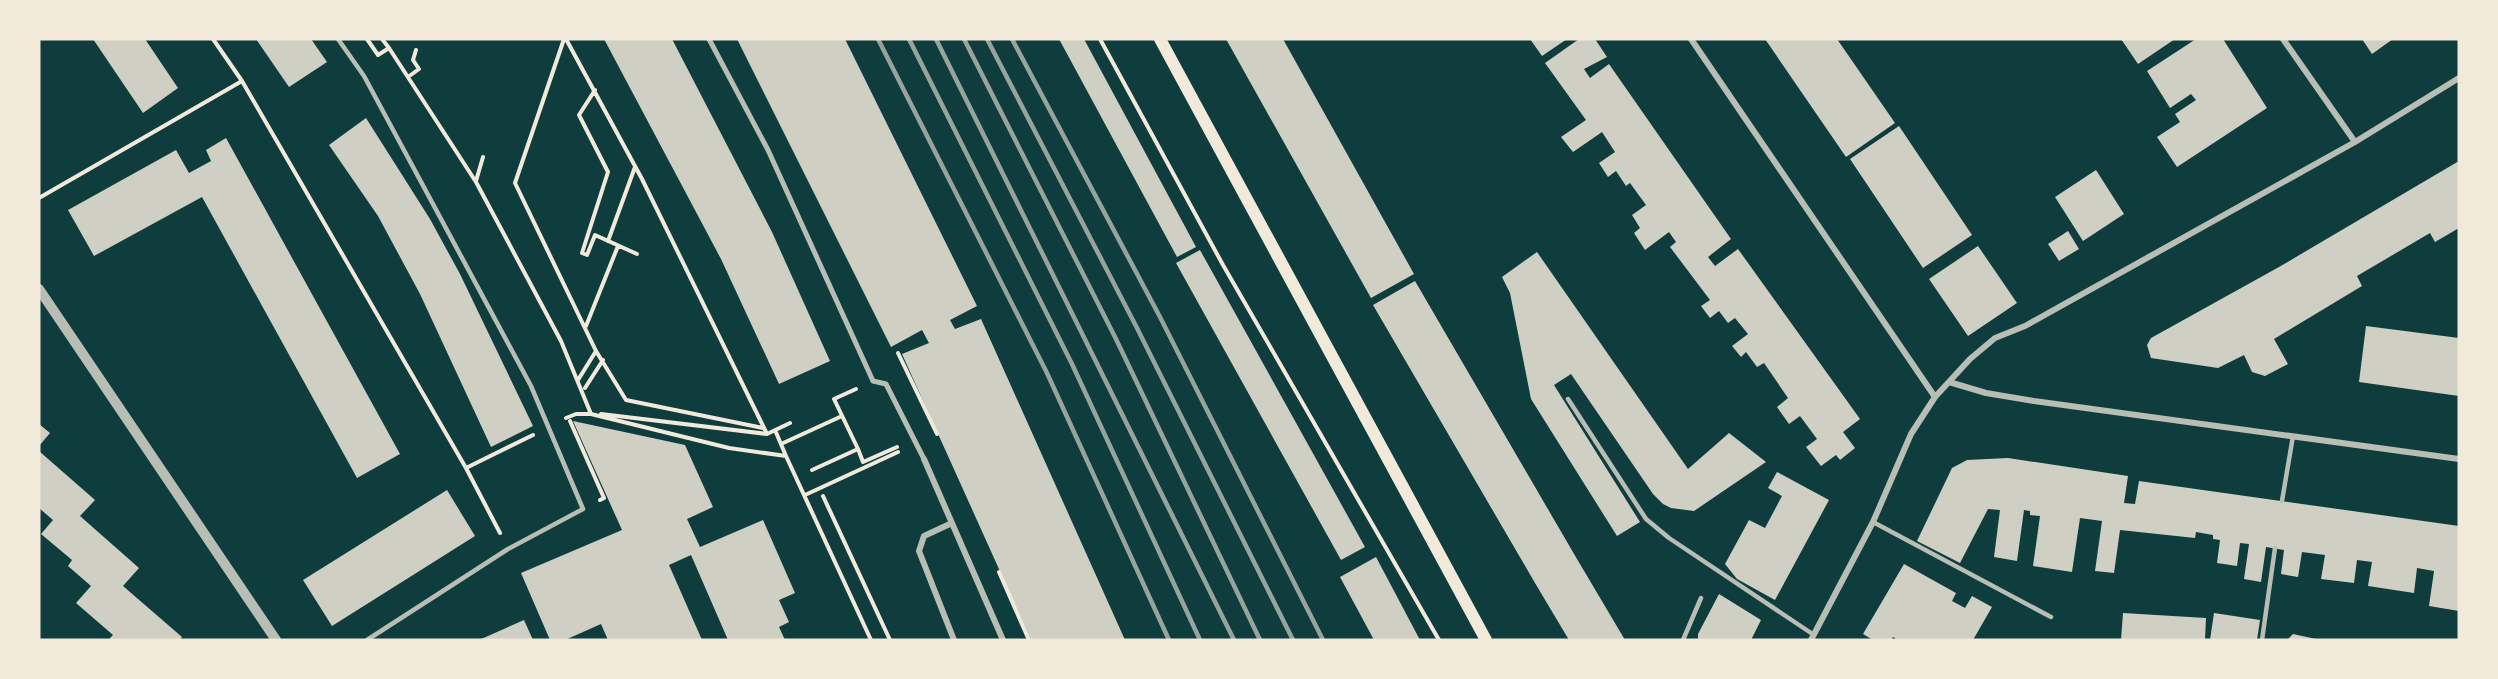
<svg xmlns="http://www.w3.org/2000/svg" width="2498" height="679" font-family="'Nunito Sans',sans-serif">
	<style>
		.building { fill: #cfcfc3 }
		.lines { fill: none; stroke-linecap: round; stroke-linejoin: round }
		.path { stroke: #f1e9da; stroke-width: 4 }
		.service { stroke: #b8beb3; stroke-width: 4.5 }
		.pedestrian { stroke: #b8beb3; stroke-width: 5 }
		.minor { stroke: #b8beb3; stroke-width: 6 }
		.tertiary { stroke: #b8beb3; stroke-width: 10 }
		.secondary { stroke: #f1e9da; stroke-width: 12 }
		.rail { stroke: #97a49c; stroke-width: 4.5 }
	</style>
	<rect width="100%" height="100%" fill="#0f3d3e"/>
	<path class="building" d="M93,39H145L178,88L143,113Z
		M256,39H311L327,62L289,87Z
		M604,39H672L772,232L830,361L779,384L721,259Z
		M737,39H845L977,306L950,320L955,329L981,319L1125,640H1031L902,354L929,343L922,330L891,347Z
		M1059,39H1084L1196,247L1177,257Z
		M1226,39H1283L1414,274L1371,298Z
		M1530,39H1567L1542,56Z
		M1579,39H1595L1607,57L1584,69L1590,78L1609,64L1731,239L1708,257L1715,266L1738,249L1860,419L1843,432L1855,448L1840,460L1836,455L1821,466L1806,447L1817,439L1800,416L1789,424L1777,407L1788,398L1764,363L1757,367L1746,352L1741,357L1732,346L1748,334L1735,318L1728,323L1719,311L1710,318L1701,306L1710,300L1670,247L1676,242L1669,232L1645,250L1634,233L1640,228L1632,215L1646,205L1630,183L1626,186L1616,171L1608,177L1599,163L1615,152L1602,132L1573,152L1561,137L1586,120L1545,63Z
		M1765,39H1837L1895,123L1846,157Z
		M2121,39H2175L2138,64Z
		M2196,39H2223L2267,108L2177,167L2157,137L2180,122L2175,114L2196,100L2191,94L2170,108L2147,71Z
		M2362,39H2393L2372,54Z
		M366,118L430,219L460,274L533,426L491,447L420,294L378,216L329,145Z
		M1899,126L1972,235L1923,268L1850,159Z
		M226,138L400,454L357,478L202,197L94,256L68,210L176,150L189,173L211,161L206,150Z
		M2459,161V228L2435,242L2430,233L2357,276L2362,286L2274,339L2288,364L2265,376L2252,372L2244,355L2218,368L2151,358L2147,345L2151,338L2279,267Z
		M2096,170L2124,214L2083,241L2055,197Z
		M2068,231L2079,249L2059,261L2048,244Z
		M1978,246L2017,303L1968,336L1929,279Z
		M1200,250L1365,547L1341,560L1176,263Z
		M1537,252L1688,469L1729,433L1766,462L1694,511L1671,508L1663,504L1653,494L1571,374L1554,385L1640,522L1617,536L1531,399L1510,293L1502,277Z
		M1415,281L1577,559L1625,640H1569L1535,583L1373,305Z
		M2366,326L2459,338V396L2359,382Z
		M573,421L685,445L713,507L687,519L700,547L763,520L795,593L779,600L789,622L779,627L785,640H728L691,555L669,565L702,640H608L601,624L565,640H550L521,573L622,530Z
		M39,424L50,433L39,446Z
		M39,451L95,500L80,516L139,568L123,586L182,637L180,640H111L110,638L113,635L76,603L91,586L68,566L72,560L41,534L53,520L39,508Z
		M2008,458L2128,476L2124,503L2135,504L2139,481L2459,526V611L2429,606L2434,571L2417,568L2414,593L2368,586L2372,562L2357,560L2354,583L2321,579L2325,555L2302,552L2298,577L2281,574L2284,550L2266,547L2261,582L2244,579L2249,544L2240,543L2237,566L2217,563L2220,540L2213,539V535L2196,532L2195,538L2120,530L2114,573L2095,571L2102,521L2080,518L2072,572L2033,566L2040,516L2030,515V511L2024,510L2017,561L1994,557L2000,510L1988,509L1960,563L1917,541L1952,468L1967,460Z
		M1777,472L1829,500L1775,600L1737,579L1725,564L1749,520L1765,528L1782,496L1768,488Z
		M447,490L475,536L332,626L303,580Z
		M1376,557L1420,640H1374L1340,577Z
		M1904,564L1956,593L1952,601L1965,608L1972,596L1992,607L1973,640H1898L1893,637L1891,640H1873L1863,634Z
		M1719,594L1761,620L1751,640H1698V634Z
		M2123,613L2206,618L2205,640H2121Z
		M2214,613L2260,620L2257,640H2210Z
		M524,620L533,640H479Z
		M2293,634L2316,639V640H2287Z"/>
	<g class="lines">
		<path class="path" d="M213,39L242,81L466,468L500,533
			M367,39L378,55L389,48L476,182L561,341L591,414
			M382,39L389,48
			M564,39L515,183L596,351L626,400L763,428
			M566,39L642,179L767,434
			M1100,39L1223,265L1439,640
			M408,77L419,69L413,60L416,50
			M595,90L579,115L608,172L582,253L587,255L595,235L637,254
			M476,181L483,157
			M39,198L242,81
			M608,241L635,167
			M586,326L618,246
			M898,353L937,434
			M578,380L596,351
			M585,388L603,360
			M601,414L767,434L790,423
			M566,418L576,414H591L729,448L786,456L871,640
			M570,421L604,498L600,500
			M775,430L786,456
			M781,444L842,416
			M858,449L863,462L897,447
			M466,468L533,435
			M812,470L858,449L834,399L856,389
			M805,495L898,452
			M823,496L890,640
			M999,572L1029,640"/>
		<path class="service" d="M338,39L364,76L531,386L583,509L508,549L367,640
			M1568,399L1646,519L1669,538L1814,635
			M2282,501L2293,436
			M1873,522L2051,617
			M1683,640L1701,598
			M2262,640L2275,548"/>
		<path class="pedestrian" d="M709,39L768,150L873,381L886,384L924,459"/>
		<path class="minor" d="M1691,39L1935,397
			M2283,39L2355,142
			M1949,382L1986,393L2034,401L2459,459
			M924,459L1003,640
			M952,523L924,536L919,551L954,640
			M1811,640L1873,522L1911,434L1935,397L1970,359L1995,338L2025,326L2355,142L2459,78"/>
		<path class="tertiary" d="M39,289L276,640"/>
		<path class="secondary" d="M1160,39L1486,640"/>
		<path class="rail" d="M878,39L1047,373L1169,640
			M909,39L1072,364L1200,640
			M936,39L1234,640
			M964,39L1116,339L1260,640
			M987,39L1137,328L1293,640
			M1012,39L1160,317L1323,640"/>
	</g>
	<rect width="2498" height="679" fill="none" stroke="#f1e9da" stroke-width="81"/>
</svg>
